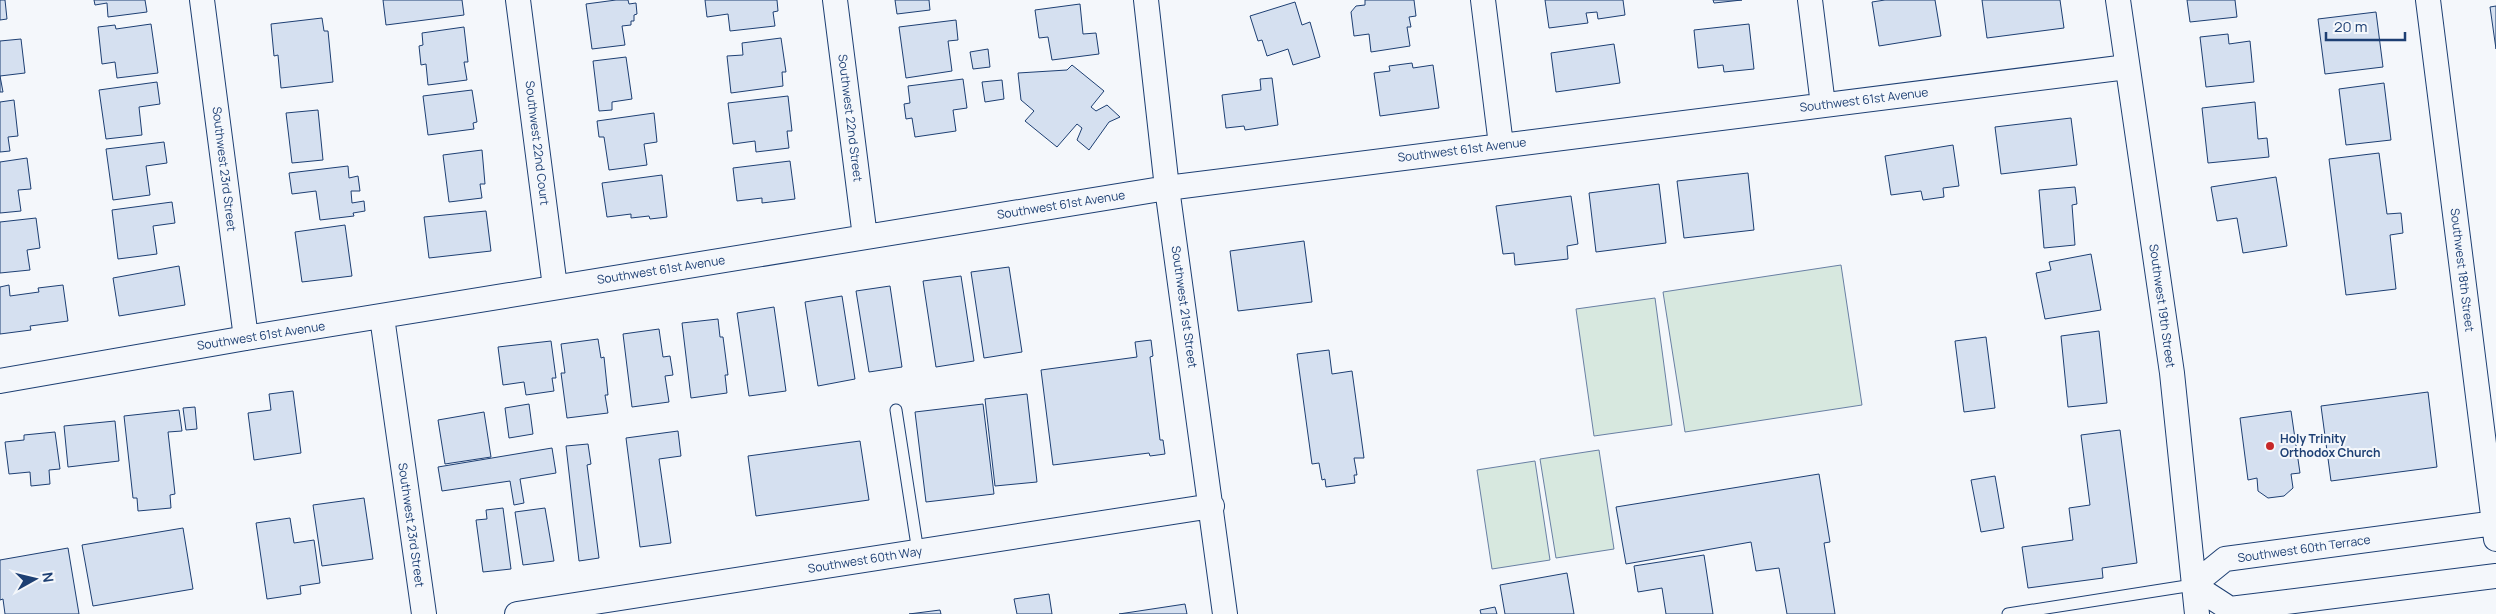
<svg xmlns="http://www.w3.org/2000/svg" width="2496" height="614" font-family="Manrope,sans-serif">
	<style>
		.pitch { fill: #d7e8df; stroke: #687fa3 }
		.building { fill: #d5e0f0; stroke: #1d3f73 }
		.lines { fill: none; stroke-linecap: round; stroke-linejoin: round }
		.lane-casing { stroke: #1d3f73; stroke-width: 13 }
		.street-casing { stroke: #1d3f73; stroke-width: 26 }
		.lane { stroke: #f4f7fb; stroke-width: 11 }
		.street { stroke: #f4f7fb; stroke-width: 24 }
		.poi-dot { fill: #c62828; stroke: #f4f7fb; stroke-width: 2 }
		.labels { text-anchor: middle; stroke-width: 4; stroke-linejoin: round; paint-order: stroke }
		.street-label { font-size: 12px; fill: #1d3f73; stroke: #f4f7fb }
		.poi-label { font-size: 12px; font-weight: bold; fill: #1d3f73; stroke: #f4f7fb; text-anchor: start }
	</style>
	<rect width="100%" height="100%" fill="#f4f7fb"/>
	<path class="pitch" d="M1841,265L1862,405L1685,432L1663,292Z
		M1655,298L1672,425L1594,436L1576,309Z
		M1599,450L1614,549L1556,558L1540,459Z
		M1535,461L1550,560L1492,569L1477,470Z"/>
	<path class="building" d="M0,0H5L7,19L0,20Z
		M94,0H145L147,12L108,17L107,3L95,5Z
		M383,0H462L464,15L386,25Z
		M616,0H628L629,4L636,3L637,14L634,15V21H631V25L622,26L625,45L592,49L586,4Z
		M705,0H777L778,11L773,12L775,26L730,31L728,14L707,17Z
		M895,0H929L930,10L897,14Z
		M1365,0H1414L1416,16L1409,17L1411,27H1407L1410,46L1371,52L1369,34L1354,36L1351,12L1356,6L1365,5Z
		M1545,0H1623L1625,15L1598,19L1597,12L1586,13L1588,23L1549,28Z
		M1713,0H1742L1714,3Z
		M1885,0H1935L1941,36L1879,46L1872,2Z
		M1982,0H2060L2064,28L1987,38Z
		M2187,0H2235L2237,17L2190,22Z
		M1295,2L1302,25L1310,22L1320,57L1293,65L1288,49L1267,56L1262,40L1258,41L1250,16Z
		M1080,4L1083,34L1096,33L1099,54L1052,60L1048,37L1039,38L1035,10Z
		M2496,6V49L2490,7Z
		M2376,12L2383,67L2325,74L2318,19Z
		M322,18L324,31H328L333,82L281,88L278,55L274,56L271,24Z
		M956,20L958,40L948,41L952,71L906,78L899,27Z
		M151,24L158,73L117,78L115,62L102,64L98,27L115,25L116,29Z
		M1749,24L1754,69L1724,72L1723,65L1698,68L1694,30Z
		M464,27L468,62H464L467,80L428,85L426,64L421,65L419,46L423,45L422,33Z
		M2228,34L2229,44L2250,41L2254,82L2206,87L2200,37Z
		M781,38L786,72H782L783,86L731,93L727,56L743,55L742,43Z
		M21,39L25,73L0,76L3,92H0V41Z
		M1614,44L1620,83L1556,92L1551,53Z
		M988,49L990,67L973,69L970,52Z
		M626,57L632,99L612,102V110L599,111L593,61Z
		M1412,63L1413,68L1433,65L1439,108L1380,116L1374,73L1390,71L1389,66Z
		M1072,65L1104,91L1091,107L1096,111L1107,105L1120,117L1109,122L1089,150L1077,140L1082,128L1077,124L1057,147L1025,121L1034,111L1021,100L1018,73L1067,70Z
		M1272,78L1278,125L1245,130L1244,126L1226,128L1222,95L1261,90L1260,79Z
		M963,79L967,108L953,110L956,131L915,137L912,118L906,119L904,104L910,103L908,86Z
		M1002,80L1004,99L985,102L982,82Z
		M157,82L160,104L139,107L142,135L106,139L99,90Z
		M2384,83L2391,140L2346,145L2339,89Z
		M472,90L477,122L473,123L474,129L428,135L423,96Z
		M788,96L792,131H787L789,148L756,152L755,141L733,144L728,103Z
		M14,100L18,136L8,137L10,151L0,152V102Z
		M2255,102L2258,139L2267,138L2269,157L2208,163L2202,108Z
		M318,110L323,160L292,163L286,113Z
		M654,113L657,142L644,144L647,165L609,170L604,137H599L597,121Z
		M2071,118L2077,165L2001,174L1995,127Z
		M164,142L167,163L146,166L150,195L113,200L106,149Z
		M1953,145L1959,186L1943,188L1944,197L1923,200L1921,191L1891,195L1885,156Z
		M482,150L485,184H480L482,198L449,202L443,155Z
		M2379,153L2387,214L2401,213L2403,233L2390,235L2396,289L2346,295L2329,159Z
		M27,158L31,189L18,190L21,211L0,213V162Z
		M790,161L795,199L762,203V198L737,201L733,168Z
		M348,166L349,178L358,176L360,191H351L352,203L364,201L365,211L353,213L354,216L320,220L316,191L292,194L289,173Z
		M1748,173L1754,230L1684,238L1677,181Z
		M662,175L667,217L650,219L649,216L631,218V214L607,217L602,183Z
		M2276,177L2287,246L2243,253L2237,218L2217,221L2211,187Z
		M1659,184L1666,243L1596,252L1589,193Z
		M2075,187L2077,204L2072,205L2075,245L2044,248L2039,190Z
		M1571,196L1578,244L1567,246L1568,259L1515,265L1514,253L1503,254L1496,206Z
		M172,202L175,223L153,226L157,254L118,259L112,210Z
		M486,211L491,251L429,258L424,217Z
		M36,218L40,248L27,250L30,270L0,273V222Z
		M345,225L352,276L302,282L295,232Z
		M1304,241L1312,302L1238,311L1230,251Z
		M2091,254L2101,310L2045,319L2036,273L2051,270L2049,262Z
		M179,266L185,305L119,316L113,278Z
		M1009,267L1022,352L984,358L971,272Z
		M961,276L974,361L936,367L923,281Z
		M9,285L10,296L39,292L38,288L63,285L68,321L30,326L31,330L0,334V287Z
		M890,286L902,367L869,372L856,291Z
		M842,296L855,379L818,386L805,302Z
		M774,307L786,391L749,396L737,313Z
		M718,319L720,337H723L728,375H725L727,393L691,398L682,323Z
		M659,329L663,357L670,356L673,375L665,376L669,402L632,407L623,334Z
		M2099,331L2107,403L2068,407L2061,336Z
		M1986,337L1995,408L1964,412L1955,341Z
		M598,339L601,358L604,357L608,395H605L608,413L567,418L561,373H565L561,344Z
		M1151,340L1153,356L1150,357L1160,440H1163L1165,454L1150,456L1149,453L1053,465L1041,370L1137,357L1135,342Z
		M551,341L556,378H552L554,391L526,395L524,382L503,385L498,347Z
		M1329,350L1332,374L1352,371L1364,458H1354L1357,475H1354L1355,483L1326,487L1325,479L1322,480L1319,463L1312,464L1297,354Z
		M293,391L301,453L254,460L248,413L271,410L269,394Z
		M2428,392L2437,467L2331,481L2321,406Z
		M1027,394L1037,482L995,486L985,399Z
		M529,404L533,434L509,438L505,408Z
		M983,404L994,494L926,502L915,412Z
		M195,407L197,429L186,430L183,408Z
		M179,410L182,431L168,432L175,494L170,495L171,508L138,511L137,498H133L124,416Z
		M2291,411L2300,473L2291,474L2293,488L2284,496L2268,498L2258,491L2257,478L2248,480L2240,418Z
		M484,412L491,457L445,464L438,420Z
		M115,421L119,461L68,467L64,426Z
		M2120,430L2137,563L2102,568L2103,578L2028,588L2022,547L2073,540L2069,508L2090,505L2081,435Z
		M678,431L681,456L659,459L671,543L640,547L626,438Z
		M55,432L60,469L49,470L50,484L31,486L30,472L9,474L5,442L24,440V435Z
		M860,441L869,500L756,516L748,456Z
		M588,444L591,464L587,465L599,558L579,561L566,446Z
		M552,448L556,473L520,479L524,503L514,505L510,481L442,491L438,467Z
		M1819,474L1830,542L1824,543L1835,614H1787L1779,568L1756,571L1751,542L1626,564L1616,507Z
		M1995,476L2004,528L1981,532L1971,480Z
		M364,498L373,559L322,566L313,505Z
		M503,508L511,569L483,572L476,520L487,519L486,510Z
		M545,508L554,561L523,565L515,512Z
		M290,518L294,543L314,540L320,583L300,586L301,594L267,599L256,523Z
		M183,528L193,589L93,606L82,545Z
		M68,548L79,614H5L3,599L0,600V560Z
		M1704,555L1713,614H1666L1662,588L1638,592L1634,566Z
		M1567,573L1574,614H1505L1500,585Z
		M1049,594L1052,614H1017L1014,599Z
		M1185,604L1187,614H1119Z
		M1495,607L1497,614H1481L1480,610Z
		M940,610L941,614H909Z"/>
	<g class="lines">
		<g class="lane-casing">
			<path id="lane" d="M896,410L918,552
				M2008,614L2193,585"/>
		</g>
		<g class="street-casing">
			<path id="street" d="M202,0L246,338
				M518,0L555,287
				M835,0L865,237
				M1146,0L1167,188L1225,614
				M1483,0L1501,145
				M1810,0L1823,105
				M2118,0L2172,373L2197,614
				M2428,0L2496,539
				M382,317L424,614
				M0,381L246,338L1167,188L2127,67
				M2496,523L2225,559L2193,585L2230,609L2496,576
				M517,614L1212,506"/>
		</g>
		<use href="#lane" class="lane"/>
		<use href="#street" class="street"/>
	</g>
	<circle class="poi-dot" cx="2270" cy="446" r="5"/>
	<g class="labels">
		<g class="street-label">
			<text transform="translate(1864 100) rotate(-7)" y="4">Southwest 61st Avenue</text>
			<text transform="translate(850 118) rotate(83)" y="4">Southwest 22nd Street</text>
			<text transform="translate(537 143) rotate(83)" y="4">Southwest 22nd Court</text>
			<text transform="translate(1462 150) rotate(-7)" y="4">Southwest 61st Avenue</text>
			<text transform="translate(224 169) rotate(83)" y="4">Southwest 23rd Street</text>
			<text transform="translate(1061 205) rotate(-9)" y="4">Southwest 61st Avenue</text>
			<text transform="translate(661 270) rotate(-9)" y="4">Southwest 61st Avenue</text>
			<text transform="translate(2462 270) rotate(83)" y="4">Southwest 18th Street</text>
			<text transform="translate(2162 306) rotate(82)" y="4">Southwest 19th Street</text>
			<text transform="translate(1184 307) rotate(82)" y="4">Southwest 21st Street</text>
			<text transform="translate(261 336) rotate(-9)" y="4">Southwest 61st Avenue</text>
			<text transform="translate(411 525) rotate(82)" y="4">Southwest 23rd Street</text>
			<text transform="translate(2304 549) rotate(-8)" y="4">Southwest 60th Terrace</text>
			<text transform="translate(865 560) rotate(-9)" y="4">Southwest 60th Way</text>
		</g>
		<g class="poi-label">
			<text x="2280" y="443">Holy Trinity<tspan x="2280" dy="14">Orthodox Church</tspan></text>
		</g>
	</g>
	<g transform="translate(35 579) rotate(82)" stroke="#f4f7fb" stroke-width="4" paint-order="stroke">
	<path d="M0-4L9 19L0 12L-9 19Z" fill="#1d3f73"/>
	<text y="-8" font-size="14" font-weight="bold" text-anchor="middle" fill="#1d3f73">N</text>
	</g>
	<path d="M2326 32v8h79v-8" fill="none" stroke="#1d3f73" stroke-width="2.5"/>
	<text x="2334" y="32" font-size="15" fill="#1d3f73" stroke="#f4f7fb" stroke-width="4" paint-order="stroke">20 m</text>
</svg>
